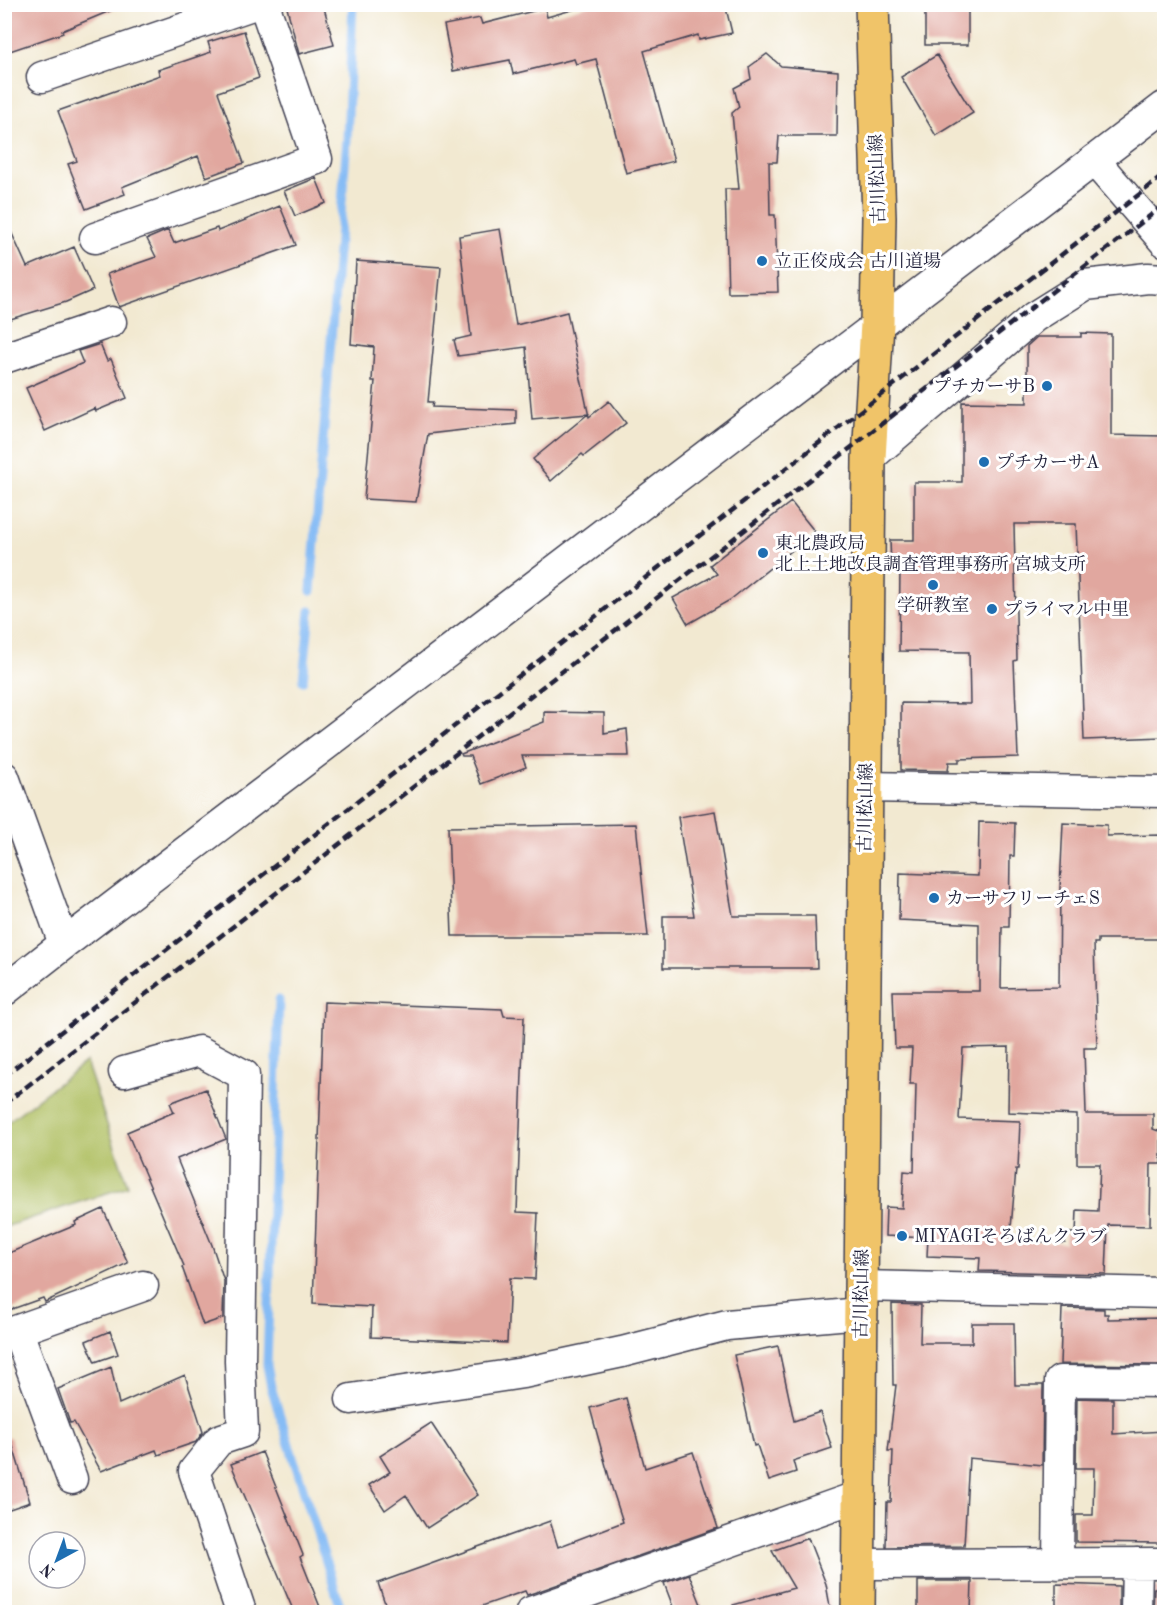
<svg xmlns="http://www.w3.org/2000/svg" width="1169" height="1617" font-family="'Old Standard TT','Noto Serif JP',serif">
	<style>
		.green { fill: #b0c063; stroke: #69714f; stroke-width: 1.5 }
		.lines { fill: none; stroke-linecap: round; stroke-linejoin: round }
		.stream { stroke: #86bcf5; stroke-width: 9 }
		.building { fill: #e1a79f; fill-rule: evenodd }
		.minor-casing { stroke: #414052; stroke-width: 33 }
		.major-casing { stroke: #414052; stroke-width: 36 }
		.minor { stroke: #fff; stroke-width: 30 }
		.major { stroke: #f0c469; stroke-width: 33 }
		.rail { stroke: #22223b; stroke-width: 4.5; stroke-dasharray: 9 4.5; stroke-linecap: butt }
		.poi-dot { fill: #1f6fb2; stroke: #fff; stroke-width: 2 }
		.labels { text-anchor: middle; stroke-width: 6; stroke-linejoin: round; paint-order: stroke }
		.street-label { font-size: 18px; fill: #22223b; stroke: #fff }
		.poi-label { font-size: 18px; fill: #22223b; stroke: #fff; text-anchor: start }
	</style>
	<rect width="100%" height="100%" fill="#fff"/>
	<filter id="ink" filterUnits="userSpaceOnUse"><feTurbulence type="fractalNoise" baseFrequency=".0167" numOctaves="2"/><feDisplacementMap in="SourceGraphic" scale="12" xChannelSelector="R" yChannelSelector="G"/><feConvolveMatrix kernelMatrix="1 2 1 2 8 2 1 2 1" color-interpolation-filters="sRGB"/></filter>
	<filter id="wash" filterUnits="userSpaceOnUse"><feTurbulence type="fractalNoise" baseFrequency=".008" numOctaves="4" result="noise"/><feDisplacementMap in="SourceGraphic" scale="24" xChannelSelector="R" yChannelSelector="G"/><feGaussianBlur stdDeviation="1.35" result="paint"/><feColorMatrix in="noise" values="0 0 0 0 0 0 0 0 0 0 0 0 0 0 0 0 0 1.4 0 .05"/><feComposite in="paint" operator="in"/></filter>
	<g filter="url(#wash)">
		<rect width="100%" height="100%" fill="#f2e9d1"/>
		<path class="green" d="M86,1062L128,1186L5,1227V1124Z"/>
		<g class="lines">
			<path class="stream" d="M311,591L347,139L353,4
				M303,681L310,611
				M279,1000L267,1365L271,1387L342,1612"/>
		</g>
		<g id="blocks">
			<path class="building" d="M4,4H124V5L62,31L63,33L4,53Z
				M286,4H323L334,45L299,54Z
				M593,4H725L732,33L699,40L698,35L644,51L674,161L626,173L596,59L576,64L574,59L513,74L510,60L453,71L444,25L480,18L482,24L545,8L547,17Z
				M925,4H968V45H925Z
				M244,31L259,78L218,92L244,163L206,177L198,156L122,187L125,194L86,209L68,164L77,161L58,111L160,75L158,70L211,52L208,42Z
				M767,54L781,66L838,71L837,136H779L777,162H769L770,215H775L778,292L728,293L725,189H739L732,113L739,107L734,88L751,79L749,67Z
				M937,55L973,113L936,136L901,77Z
				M316,178L326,203L295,216L284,191Z
				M280,206L296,245L119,307L107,274L156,257L147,239L168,230L174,243L217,228L218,231Z
				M4,216L27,267L74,247L93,290L66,302L4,321Z
				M500,229L516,325L567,312L589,417L609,401L626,423L584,456L582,454L551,481L533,459L588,414L532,419L526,347L458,356L454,340L471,336L459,236Z
				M356,261L441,267L428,402H433L432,407L516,410V424L428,434L416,502L364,499L375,381H372L374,347L351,344Z
				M1081,333L1111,334V435L1164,436L1163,552H1164V737L1084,740L1076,524H1014L1017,660L1014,661L1018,757L959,759V762H949L948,771L901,770V703L970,704L969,652L899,651L900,567H891L890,540H914V482H962V402L1027,403V346L1037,337H1081Z
				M100,344L107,361L111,359L127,398L96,411L95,408L45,431L26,388L83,363L78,351Z
				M791,502L815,532L730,600L688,624L673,598L717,574L710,565Z
				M544,712L604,713V733L627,729L629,756H522L526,767L481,784L470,756H462L461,754L544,722Z
				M715,811L733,916H815L817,968H663V916H694L678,817Z
				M979,822L1015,823L1014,856H1010L1009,927H1002L1001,988L1059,987L1060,888L1063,823L1107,825V836L1164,835V939H1098V943H1094L1097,1048H1084L1086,1114H1153V1129L1161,1132V1164H1151L1150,1226L1108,1225L1106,1274L979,1271L980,1258L927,1256L928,1238L885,1236L886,1207L902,1208L904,1171L914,1172L916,1084H910L912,1048H895L893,991H979V924L899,920L900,873L978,876ZM1009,1047L1008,1112L1077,1115V1164H1100L1098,1211L1077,1210L1076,1233H1066L1065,1243L1010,1240L1016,1169H1018L1020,1121L959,1119L963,1048Z
				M636,824L648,936H452L448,827Z
				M324,1002L502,1009L504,1016L524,1017L517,1212L538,1213L535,1279L510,1278L507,1343L371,1337L372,1307L313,1304Z
				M206,1089L226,1139L177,1159L212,1245L224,1281L223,1318L203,1325L182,1267L184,1266L127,1132L174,1112L170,1103Z
				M103,1209L128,1263L45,1302L43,1298L4,1312V1255L76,1225L75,1222Z
				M892,1304L921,1305L920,1343H972V1323H1014L1015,1385H1043L1042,1465L969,1458L964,1546L886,1547L887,1502H891L893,1451H888L896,1385H893Z
				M1062,1308L1104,1309V1314H1108V1319L1164,1318V1365L1060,1364Z
				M110,1331L118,1354L95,1362L86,1341Z
				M778,1346L794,1421L820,1412L832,1448L793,1461L796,1472L769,1481L757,1445L754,1446L734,1355Z
				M111,1367L119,1404L185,1375L203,1432L196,1442L158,1455L156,1450L101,1471L74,1422L70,1423L58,1389Z
				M626,1398L645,1468L693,1452L718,1528L542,1590L527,1595L525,1591L465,1612H388L378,1583L550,1521L558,1547L623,1522L612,1488L590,1408Z
				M1077,1398L1113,1399V1434L1164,1431V1543L1076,1542V1515H1093L1094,1468H1076Z
				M431,1423L478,1495L427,1528L406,1495L385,1510L369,1485L390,1472L380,1456Z
				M10,1437L30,1502L4,1511V1438Z
				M262,1452L303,1555L300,1557L322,1612H294L231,1464Z
				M808,1538L826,1584L831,1612H734L733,1605L794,1588L772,1551Z
				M689,1574L704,1612H675L664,1583Z
				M918,1581H972L971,1612H918Z
				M1056,1584L1119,1586V1612H1056Z
				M1154,1588H1164V1612H1153Z"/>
		</g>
	</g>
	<g filter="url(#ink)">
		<use href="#blocks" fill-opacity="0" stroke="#414052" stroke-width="1.5"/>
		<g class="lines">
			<g class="minor-casing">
				<path id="minor" d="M42,77L255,4
					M1094,160L1164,241
					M95,238L317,159L264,4
					M4,358L111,322
					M869,458L1034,317L1085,285L1148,278L1164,279
					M4,777L64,944
					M865,787L1164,792
					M4,991L64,944L1164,107
					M124,1072L199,1051L244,1075L240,1361L243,1432L219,1440L194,1471L241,1612
					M861,1286L1164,1293
					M18,1332L72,1479
					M4,1335L143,1286
					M351,1399L523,1373L622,1352L727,1325L861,1313
					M859,1564L1164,1563
					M1058,1564L1060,1381L1164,1382
					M531,1612L859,1496
					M1136,1612L1137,1563"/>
			</g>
			<g class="major-casing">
				<path id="major" d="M858,1612L869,458L877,324L879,218L872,4"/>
			</g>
			<use href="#minor" class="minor"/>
			<use href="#major" class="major"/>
			<path class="rail" d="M4,1076L1164,175
				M4,1104L1164,205"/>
		</g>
	</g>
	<g class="poi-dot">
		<circle cx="762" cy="261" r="6"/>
		<circle cx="1047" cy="386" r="6"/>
		<circle cx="984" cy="462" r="6"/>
		<circle cx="763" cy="553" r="6"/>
		<circle cx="933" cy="585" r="6"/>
		<circle cx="992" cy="609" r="6"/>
		<circle cx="934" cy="898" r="6"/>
		<circle cx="902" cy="1236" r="6"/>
	</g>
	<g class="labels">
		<g class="street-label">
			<text transform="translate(877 179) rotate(-92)" y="6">古川松山線</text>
			<text transform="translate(865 808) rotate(-89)" y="6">古川松山線</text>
			<text transform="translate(861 1294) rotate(-89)" y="6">古川松山線</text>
		</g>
		<g class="poi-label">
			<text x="774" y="267">立正佼成会 古川道場</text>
			<text x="1035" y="392" text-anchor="end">プチカーサB</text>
			<text x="996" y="468">プチカーサA</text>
			<text x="775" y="549">東北農政局<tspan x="775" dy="21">北上土地改良調査管理事務所 宮城支所</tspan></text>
			<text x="933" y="611" text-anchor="middle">学研教室</text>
			<text x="1004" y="615">プライマル中里</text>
			<text x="946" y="904">カーサフリーチェS</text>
			<text x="914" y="1242">MIYAGIそろばんクラブ</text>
		</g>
	</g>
	<rect width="1169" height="1617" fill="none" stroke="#fff" stroke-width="24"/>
	<g transform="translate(57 1560) rotate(221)"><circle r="28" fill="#ffffff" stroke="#a7a7b1" stroke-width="1.5"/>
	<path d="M0-4.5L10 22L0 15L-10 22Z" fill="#1f6fb2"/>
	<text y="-9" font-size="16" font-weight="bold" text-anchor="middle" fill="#22223b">N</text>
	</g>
</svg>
